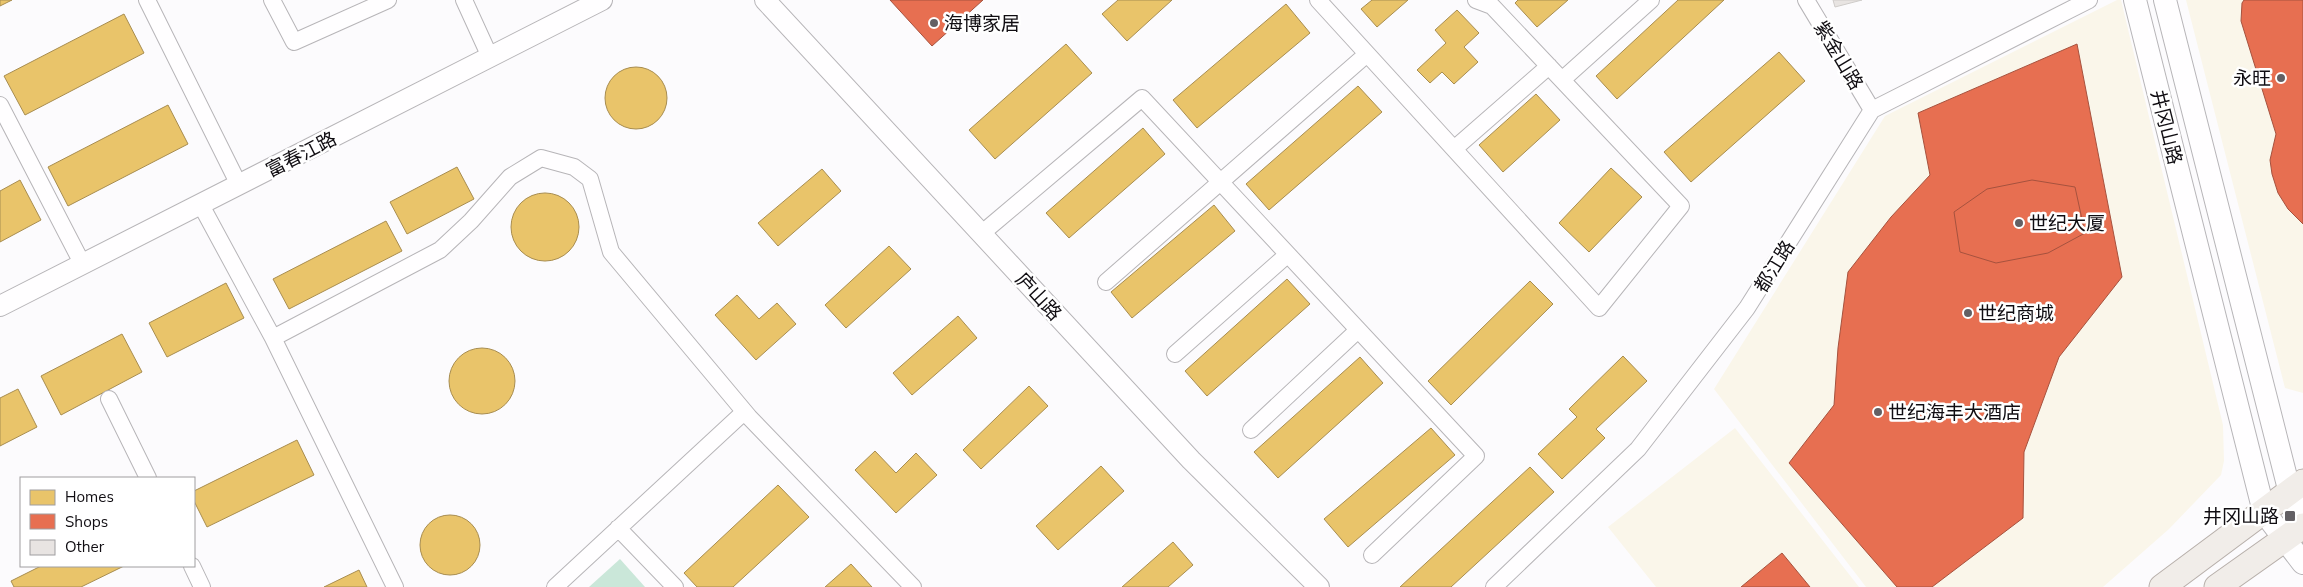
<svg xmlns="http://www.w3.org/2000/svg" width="2303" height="587" font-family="Mulish,'Noto Sans SC',sans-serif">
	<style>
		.commercial { fill: #faf6ea }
		.green { fill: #cae7d9 }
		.homes { fill: #e9c46a; stroke: #a88d50 }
		.shops { fill: #e76f51; stroke: #a6523e }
		.building { fill: #e8e4e2; stroke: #cfccca }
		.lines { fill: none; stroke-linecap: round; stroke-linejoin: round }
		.minor-casing { stroke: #b7b5b8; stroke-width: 18 }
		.tertiary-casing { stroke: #b7b5b8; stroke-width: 22 }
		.secondary-casing { stroke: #b7b5b8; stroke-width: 24 }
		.primary-casing { stroke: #b8b0ab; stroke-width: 27 }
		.minor { stroke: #fffeff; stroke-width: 16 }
		.tertiary { stroke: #fffeff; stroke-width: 20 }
		.secondary { stroke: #fffeff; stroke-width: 22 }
		.primary { stroke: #f1ede9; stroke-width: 25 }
		.poi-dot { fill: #636064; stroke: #fff; stroke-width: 2 }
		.labels { text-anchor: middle; stroke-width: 5; stroke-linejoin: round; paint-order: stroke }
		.poi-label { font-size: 19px; fill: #100d12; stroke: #fff; text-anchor: start }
		.street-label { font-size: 19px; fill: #100d12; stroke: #fff }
	</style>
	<rect width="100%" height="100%" fill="#fcfbfd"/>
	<path class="commercial" d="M2117,0H2121L2223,425L2224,461L2221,475L2169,529L2103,587H1866L1714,389L1885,116Z
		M2186,0H2303V393L2285,388Z
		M1735,428L1859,587H1656L1608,527Z"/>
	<path class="green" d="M620,559L645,587H589Z"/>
	<path class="homes" d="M0,0H12L0,6Z
		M1118,0H1172L1127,41L1102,14Z
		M1372,0H1408L1377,27L1361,9Z
		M1518,0H1568L1537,27L1515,3Z
		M1678,0H1724L1617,99L1596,76Z
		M1286,4L1310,33L1197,128L1173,100Z
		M1457,10L1479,33L1464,47L1478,62L1454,84L1442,72L1430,83L1417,70L1446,43L1435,30Z
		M124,14L144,53L25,115L4,76Z
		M1066,44L1092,73L995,159L969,130Z
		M1779,52L1805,81L1691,182L1664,152Z
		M605 98a31 31 0 1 1 62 0a31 31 0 1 1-62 0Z
		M1358,86L1382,112L1269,210L1246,184Z
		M1536,94L1560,120L1503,172L1479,145Z
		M168,105L188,144L68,206L48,167Z
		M1143,128L1165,154L1069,238L1046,213Z
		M457,167L474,199L407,234L390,202Z
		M1611,168L1642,197L1589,252L1559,223Z
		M822,169L841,191L778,246L758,223Z
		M20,180L41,220L0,242V191Z
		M511 227a34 34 0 1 1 68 0a34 34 0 1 1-68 0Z
		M1214,205L1235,231L1132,318L1111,292Z
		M386,221L402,251L289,309L273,279Z
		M889,246L911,269L846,328L825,305Z
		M1287,279L1310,304L1207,396L1185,371Z
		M1530,281L1553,304L1451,405L1428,381Z
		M226,283L244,318L167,357L149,323Z
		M737,295L759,319L777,303L796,324L756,360L715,315Z
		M958,316L977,338L912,395L893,373Z
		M1862,329L1924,335L1908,429L1857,501L1815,461L1855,395Z
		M122,334L142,372L61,415L41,376Z
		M449 381a33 33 0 1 1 66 0a33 33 0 1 1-66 0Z
		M1623,356L1647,381L1596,429L1605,438L1562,479L1538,454L1577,417L1569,409Z
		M1360,357L1383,383L1278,478L1254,452Z
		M1029,386L1048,406L981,469L963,450Z
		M18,389L37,427L0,446V398Z
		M1431,428L1455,455L1348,547L1324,519Z
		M297,440L314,475L207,527L194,501V491Z
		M875,451L896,473L916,453L937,475L896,513L855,470Z
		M1101,466L1124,491L1058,550L1036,526Z
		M1530,467L1554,492L1451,587H1400Z
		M778,485L809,517L733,587H697L684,573Z
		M420 545a30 30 0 1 1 60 0a30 30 0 1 1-60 0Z
		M1173,542L1193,565L1168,587H1122Z
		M851,564L872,587H825Z
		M41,566H124L81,587H14L11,581Z
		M359,570L367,587H324Z"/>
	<path class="shops" d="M890,0H983L932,46Z
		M2244,0H2303V224L2288,209L2278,193L2272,174L2270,160L2276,134L2241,21L2242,3Z
		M2077,44L2122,277L2059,357L2024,452L2023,518L1932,587H1897L1789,463L1834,405L1838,348L1848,272L1891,217L1930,175L1918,113Z
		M2032,180L2075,187L2085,233L2048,253L1996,263L1960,252L1954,212L1987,189Z
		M1782,553L1810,587H1741Z"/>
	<path class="building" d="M1833,0H1862L1835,7Z"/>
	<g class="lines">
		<g class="minor-casing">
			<path id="minor" d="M147,0L239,185
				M272,0L294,42L388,0
				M464,0L490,57
				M1318,0L1599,308L1681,206L1492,6L1476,0
				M1806,0L1872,110
				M1562,80L1651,0
				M0,105L83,265
				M1454,149L1549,66
				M201,205L273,338L395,587
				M981,234L1142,98L1476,456L1372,555
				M1106,282L1367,54
				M273,338L440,250L471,221L510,177L541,158L574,167L590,179L611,252L749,417L913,587
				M1175,354L1287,255
				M109,399L148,478
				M1251,430L1358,330
				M618,528L675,587
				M192,566L202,587
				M555,587L744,412
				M1494,587L1638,449L1747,308L1872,110L2089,0"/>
		</g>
		<g class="tertiary-casing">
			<path id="tertiary" d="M765,0L1191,460L1319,587
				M0,306L602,0"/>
		</g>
		<g class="secondary-casing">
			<path id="secondary" d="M2135,0L2264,512L2303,563
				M2165,0L2290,493L2303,512"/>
		</g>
		<g class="primary-casing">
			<path id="primary" d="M2162,587L2303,482
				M2217,587L2303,526"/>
		</g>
		<use href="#minor" class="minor"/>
		<use href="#tertiary" class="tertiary"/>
		<use href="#secondary" class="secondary"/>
		<use href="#primary" class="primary"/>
	</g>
	<g class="poi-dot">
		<circle cx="934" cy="23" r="5"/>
		<circle cx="2281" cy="78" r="5"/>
		<circle cx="2019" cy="223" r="5"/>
		<circle cx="1968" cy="313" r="5"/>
		<circle cx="1878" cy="412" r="5"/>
		<rect x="2284" y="510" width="12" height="12" rx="2.5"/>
	</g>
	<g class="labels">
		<g class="poi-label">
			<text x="944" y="30">海博家居</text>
			<text x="2271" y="85" text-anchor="end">永旺</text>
			<text x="2029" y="230">世纪大厦</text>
			<text x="1978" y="320">世纪商城</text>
			<text x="1888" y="419">世纪海丰大酒店</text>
			<text x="2279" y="523" text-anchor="end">井冈山路</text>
		</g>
		<g class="street-label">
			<text transform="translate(1839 55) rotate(59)" y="7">紫金山路</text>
			<text transform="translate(2167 127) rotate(76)" y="7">井冈山路</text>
			<text transform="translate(301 154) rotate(-27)" y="7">富春江路</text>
			<text transform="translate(1774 266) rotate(-58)" y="7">都江路</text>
			<text transform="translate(1039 296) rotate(47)" y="7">庐山路</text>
		</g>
	</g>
	<rect x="20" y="477" width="175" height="90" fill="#ffffff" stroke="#9f9ea0"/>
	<rect x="30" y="490" width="25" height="15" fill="#e9c46a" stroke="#9f9ea0"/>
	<text x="65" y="502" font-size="15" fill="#100d12">Homes</text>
	<rect x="30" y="514" width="25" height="15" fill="#e76f51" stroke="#9f9ea0"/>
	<text x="65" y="527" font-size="15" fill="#100d12">Shops</text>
	<rect x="30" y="540" width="25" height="15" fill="#e8e4e2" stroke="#9f9ea0"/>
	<text x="65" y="552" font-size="15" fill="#100d12">Other</text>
</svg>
